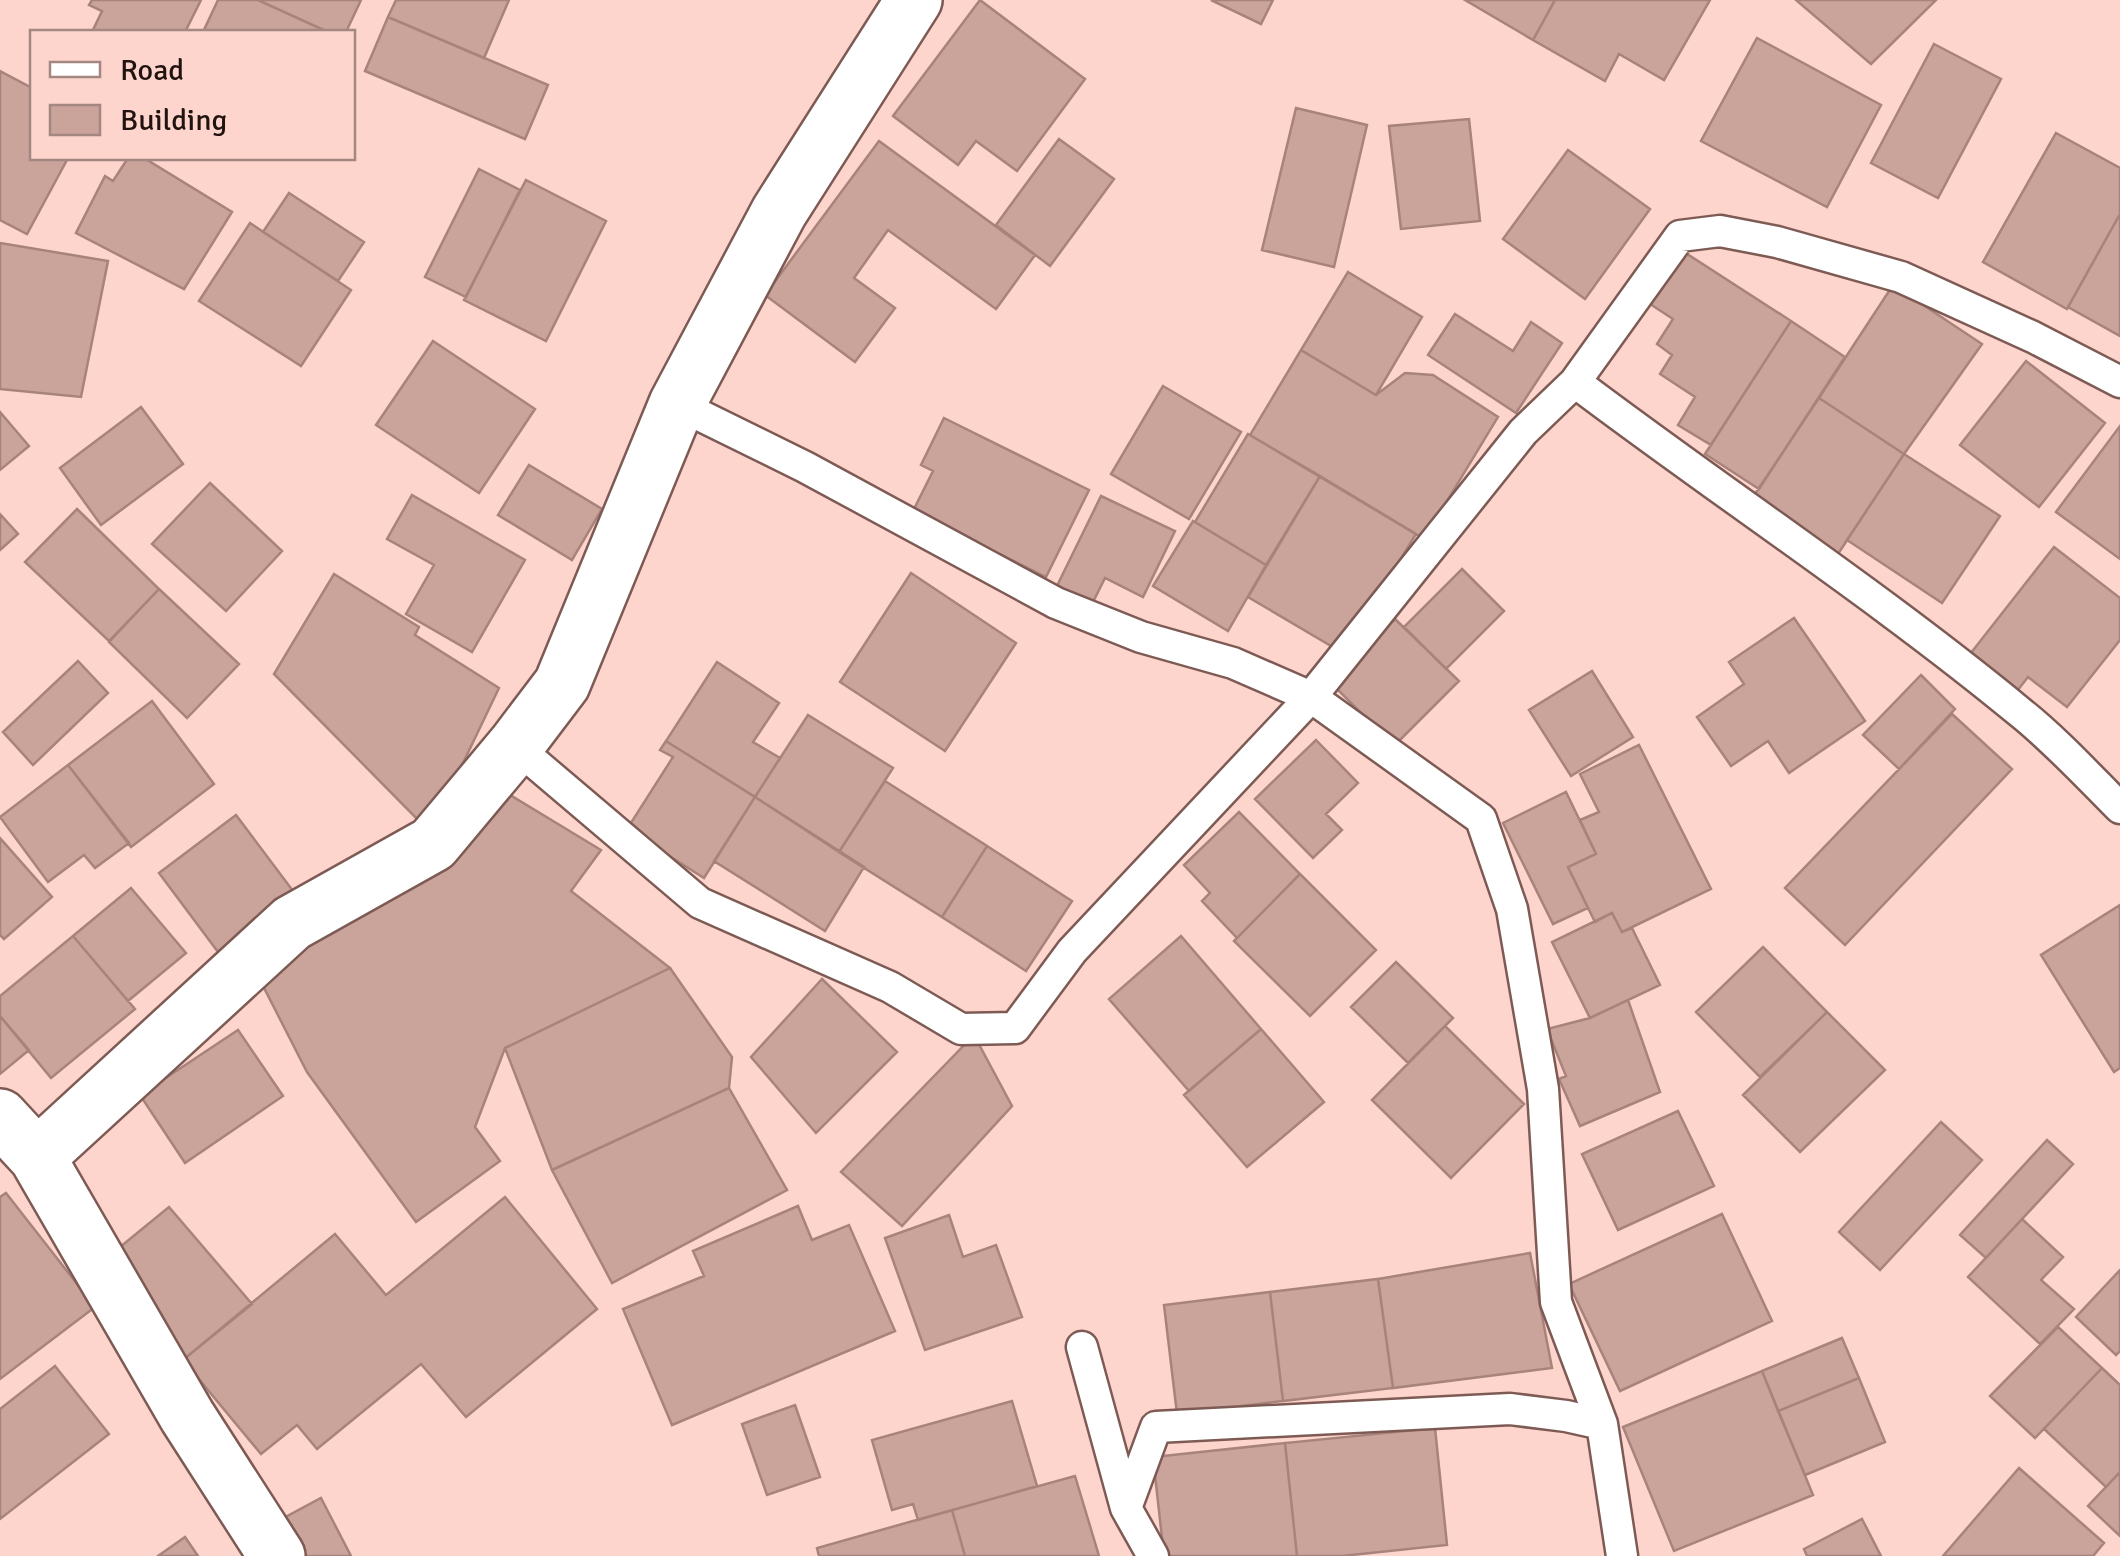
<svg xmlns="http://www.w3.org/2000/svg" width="2120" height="1556" font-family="Signika,sans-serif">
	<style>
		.building { fill: #caa49b; stroke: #a8837b; stroke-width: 2.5 }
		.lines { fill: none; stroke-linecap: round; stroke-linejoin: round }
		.service-casing { stroke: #7d5b54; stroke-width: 35 }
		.minor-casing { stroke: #7d5b54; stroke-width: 60 }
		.service { stroke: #fff; stroke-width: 30 }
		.minor { stroke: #fff; stroke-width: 55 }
	</style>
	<rect width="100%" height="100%" fill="#fdd5cc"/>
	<path class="building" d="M92,0H201L185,32H92L102,11L89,5Z
		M218,0H258L328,32H203Z
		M258,0H361L346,32H328Z
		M396,0H509L484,58L388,17Z
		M980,0L1085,79L1017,171L976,141L958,165L893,116Z
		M1211,0H1273L1261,24Z
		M1465,0H1555L1533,40Z
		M1555,0H1710L1664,80L1619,54L1605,81L1533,40Z
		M1796,0H1936L1871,64Z
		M388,17L548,85L525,139L365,71Z
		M1757,38L1881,105L1827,207L1701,141Z
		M1934,44L2001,79L1938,198L1871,163Z
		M0,71L32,88V158H68L27,234L0,220Z
		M1296,108L1367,125L1334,267L1262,250Z
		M1469,119L1480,221L1401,229L1389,126Z
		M2056,133L2120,168V214L2067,309L1983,262Z
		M1059,139L1114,179L1050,266L996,225Z
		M879,141L1035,255L996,309L888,230L854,278L895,308L855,362L765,295Z
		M1568,150L1650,209L1585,299L1503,239Z
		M128,158H144L232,212L184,289L76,233L105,176L113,181Z
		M479,169L520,190L466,297L425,277Z
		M526,180L606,221L546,341L464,300Z
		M289,193L364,242L338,281L263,232Z
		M2120,214V336L2068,307Z
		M250,223L351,290L301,366L199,301Z
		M0,243L108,261L81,397L0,389Z
		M1681,250L1791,321L1711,445L1678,425L1695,397L1660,374L1672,355L1657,344L1673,319L1647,302Z
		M1348,272L1422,317L1376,395L1301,350Z
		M1893,285L1982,344L1904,454L1819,398Z
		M1455,314L1513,351L1531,322L1562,343L1516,413L1428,355Z
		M1791,321L1845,357L1759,489L1705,454Z
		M433,341L535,409L479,493L376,425Z
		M1301,350L1376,395L1405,373L1433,375L1498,417L1424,539L1250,435Z
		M2026,361L2105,423L2039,507L1960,445Z
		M1163,386L1241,432L1189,519L1111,474Z
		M1819,398L1904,454L1836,557L1751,500Z
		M141,407L183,464L101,525L60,468Z
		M0,412L29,446L0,470Z
		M944,418L1089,490L1046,577L913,511L933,471L921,465Z
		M2120,426V559L2056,512Z
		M1248,434L1320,476L1266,565L1195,522Z
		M1904,454L2000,516L1942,603L1847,540Z
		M529,465L602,509L572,560L498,515Z
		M1320,476L1416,534L1343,653L1248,597Z
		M210,483L282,551L226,611L152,544Z
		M412,495L525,560L472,652L406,614L434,565L387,539Z
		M1101,496L1175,531L1143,597L1105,578L1090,608L1055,590Z
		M77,509L159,589L109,641L25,562Z
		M0,514L18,534L0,550Z
		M1193,521L1266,565L1228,631L1153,586Z
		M2054,547L2120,598V640L2067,707L2028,677L2014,695L1967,658Z
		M1462,569L1504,611L1446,669L1404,627Z
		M911,573L1016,643L945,751L840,682Z
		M334,574L419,627L415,635L499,688L430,832L274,674Z
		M159,589L239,664L187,718L109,642Z
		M1794,618L1865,721L1789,773L1768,741L1731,766L1697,717L1744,684L1729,662Z
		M1395,619L1459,681L1394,746L1331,683Z
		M78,661L108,693L33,765L3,732Z
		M717,662L779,703L753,742L780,758L755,797L666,741Z
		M1592,671L1633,737L1571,776L1529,710Z
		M1921,675L1955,709L1899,769L1863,735Z
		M152,701L214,784L131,847L68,765Z
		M1952,714L2012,769L1845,945L1785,888Z
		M808,715L893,768L839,852L755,797Z
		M1316,740L1358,783L1326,814L1342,830L1313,858L1255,799Z
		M666,741L755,797L704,878L627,829L673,757L660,750Z
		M1639,745L1711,889L1622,932L1612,913L1595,922L1568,867L1596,854L1580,820L1599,812L1580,774Z
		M68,765L129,843L95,868L84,855L48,882L0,817Z
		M885,781L987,846L942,917L839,852Z
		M505,792L601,850L571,891L670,968L505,1048L475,1127L500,1161L416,1222L307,1072L260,980L337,916L378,907L468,841Z
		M1566,792L1596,854L1568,867L1588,908L1553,924L1503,823Z
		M755,797L864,867L825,931L714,861Z
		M1239,812L1300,874L1237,938L1202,901L1210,893L1184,865Z
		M236,815L296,895L218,952L159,873Z
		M0,838L52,897L4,939L0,935Z
		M987,846L1072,901L1026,971L942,917Z
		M1300,874L1376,950L1310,1016L1234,941Z
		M131,888L186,953L128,1001L73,936Z
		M2120,905V1068L2114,1072L2041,955Z
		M1612,913L1622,932L1632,928L1660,985L1590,1018L1552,942Z
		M73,936L135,1009L51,1078L0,1016V996Z
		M1181,936L1261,1029L1189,1091L1109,999Z
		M1763,947L1827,1012L1760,1077L1696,1012Z
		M1396,962L1453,1018L1408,1063L1351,1007Z
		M670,968L732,1057L729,1088L552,1170L505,1048Z
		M822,979L897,1052L816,1133L751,1057Z
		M1628,1000L1660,1092L1580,1126L1559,1079L1566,1076L1547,1029L1590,1018Z
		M1827,1012L1885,1070L1800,1152L1743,1095Z
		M0,1016L29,1050L0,1074Z
		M1445,1026L1524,1104L1451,1178L1372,1100Z
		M1261,1029L1324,1102L1247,1167L1184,1095Z
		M238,1030L283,1096L185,1163L140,1095Z
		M974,1035L1012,1106L902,1226L841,1172Z
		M729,1088L787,1190L612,1283L552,1170Z
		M1678,1111L1714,1186L1618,1230L1582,1154Z
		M1941,1122L1982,1160L1880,1270L1839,1232Z
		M2047,1140L2073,1164L1986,1258L1960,1235Z
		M6,1193L95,1307L0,1379V1197Z
		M505,1197L597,1309L466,1417L421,1364L317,1449L297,1425L261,1454L183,1360L335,1234L386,1295Z
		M798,1206L812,1240L849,1225L895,1331L672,1425L623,1309L704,1276L693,1251Z
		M169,1207L252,1304L183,1360L103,1261Z
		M1722,1214L1772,1321L1620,1391L1569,1284Z
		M949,1215L963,1257L996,1245L1022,1317L925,1350L885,1238Z
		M2022,1219L2063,1257L2041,1280L2074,1309L2040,1344L1968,1277Z
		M1530,1253L1552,1368L1393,1388L1378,1279Z
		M2120,1270V1351L2116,1355L2076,1317Z
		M1378,1279L1393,1388L1283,1401L1270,1292Z
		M1270,1292L1283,1401L1177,1414L1164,1305Z
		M2058,1327L2102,1368L2035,1438L1990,1396Z
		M1842,1338L1859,1378L1778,1411L1762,1371Z
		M55,1366L109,1434L0,1519V1409Z
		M2102,1368L2120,1385V1472L2106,1487L2044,1429Z
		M1762,1371L1813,1495L1674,1551L1623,1427Z
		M1859,1378L1885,1442L1805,1475L1778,1411Z
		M1012,1401L1037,1486L918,1520L913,1504L892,1510L872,1440Z
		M795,1405L820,1477L767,1495L742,1424Z
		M1435,1428L1447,1545L1342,1556H1297L1285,1443Z
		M1285,1443L1297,1556H1164L1153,1457Z
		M2019,1468L2104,1543L2093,1556H1943Z
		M2120,1472V1536L2088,1506Z
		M1075,1476L1099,1556H965L952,1510Z
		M321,1498L351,1556H297L278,1521Z
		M952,1510L965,1556H819L817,1548Z
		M1862,1519L1881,1556H1807L1804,1549Z
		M185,1537L198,1556H158Z"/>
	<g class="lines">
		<g class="service-casing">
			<path id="service" d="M1575,382C1723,494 1878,595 2021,713C2056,741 2088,776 2120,808
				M677,404L805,467L1056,603L1141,637L1233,663L1311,697L1481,819L1512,909L1543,1089L1556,1302L1602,1424
				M515,746L700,903L890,987L961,1029L1015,1028L1072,951L1311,697L1523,432L1575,382L1680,236L1720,231L1777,242L1901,277L2033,337L2120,382
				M1082,1347L1126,1508L1153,1556
				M1126,1508L1156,1427L1510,1409L1566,1416L1602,1424L1622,1556"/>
		</g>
		<g class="minor-casing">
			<path id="minor" d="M0,1117L37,1157L187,1416L277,1556
				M37,1157L292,923L433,844L515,746L562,684L677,404L779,212L914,0"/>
		</g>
		<use href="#service" class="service"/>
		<use href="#minor" class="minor"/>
	</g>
	<rect x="30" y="30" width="325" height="130" fill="#fdd5cc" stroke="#a58781" stroke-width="2.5"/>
	<rect x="50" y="62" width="50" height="15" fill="#ffffff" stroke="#a58781" stroke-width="2.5"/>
	<text x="120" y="80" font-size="30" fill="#201310">Road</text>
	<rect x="50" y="105" width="50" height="30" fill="#caa49b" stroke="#a58781" stroke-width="2.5"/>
	<text x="120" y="130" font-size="30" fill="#201310">Building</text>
</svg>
